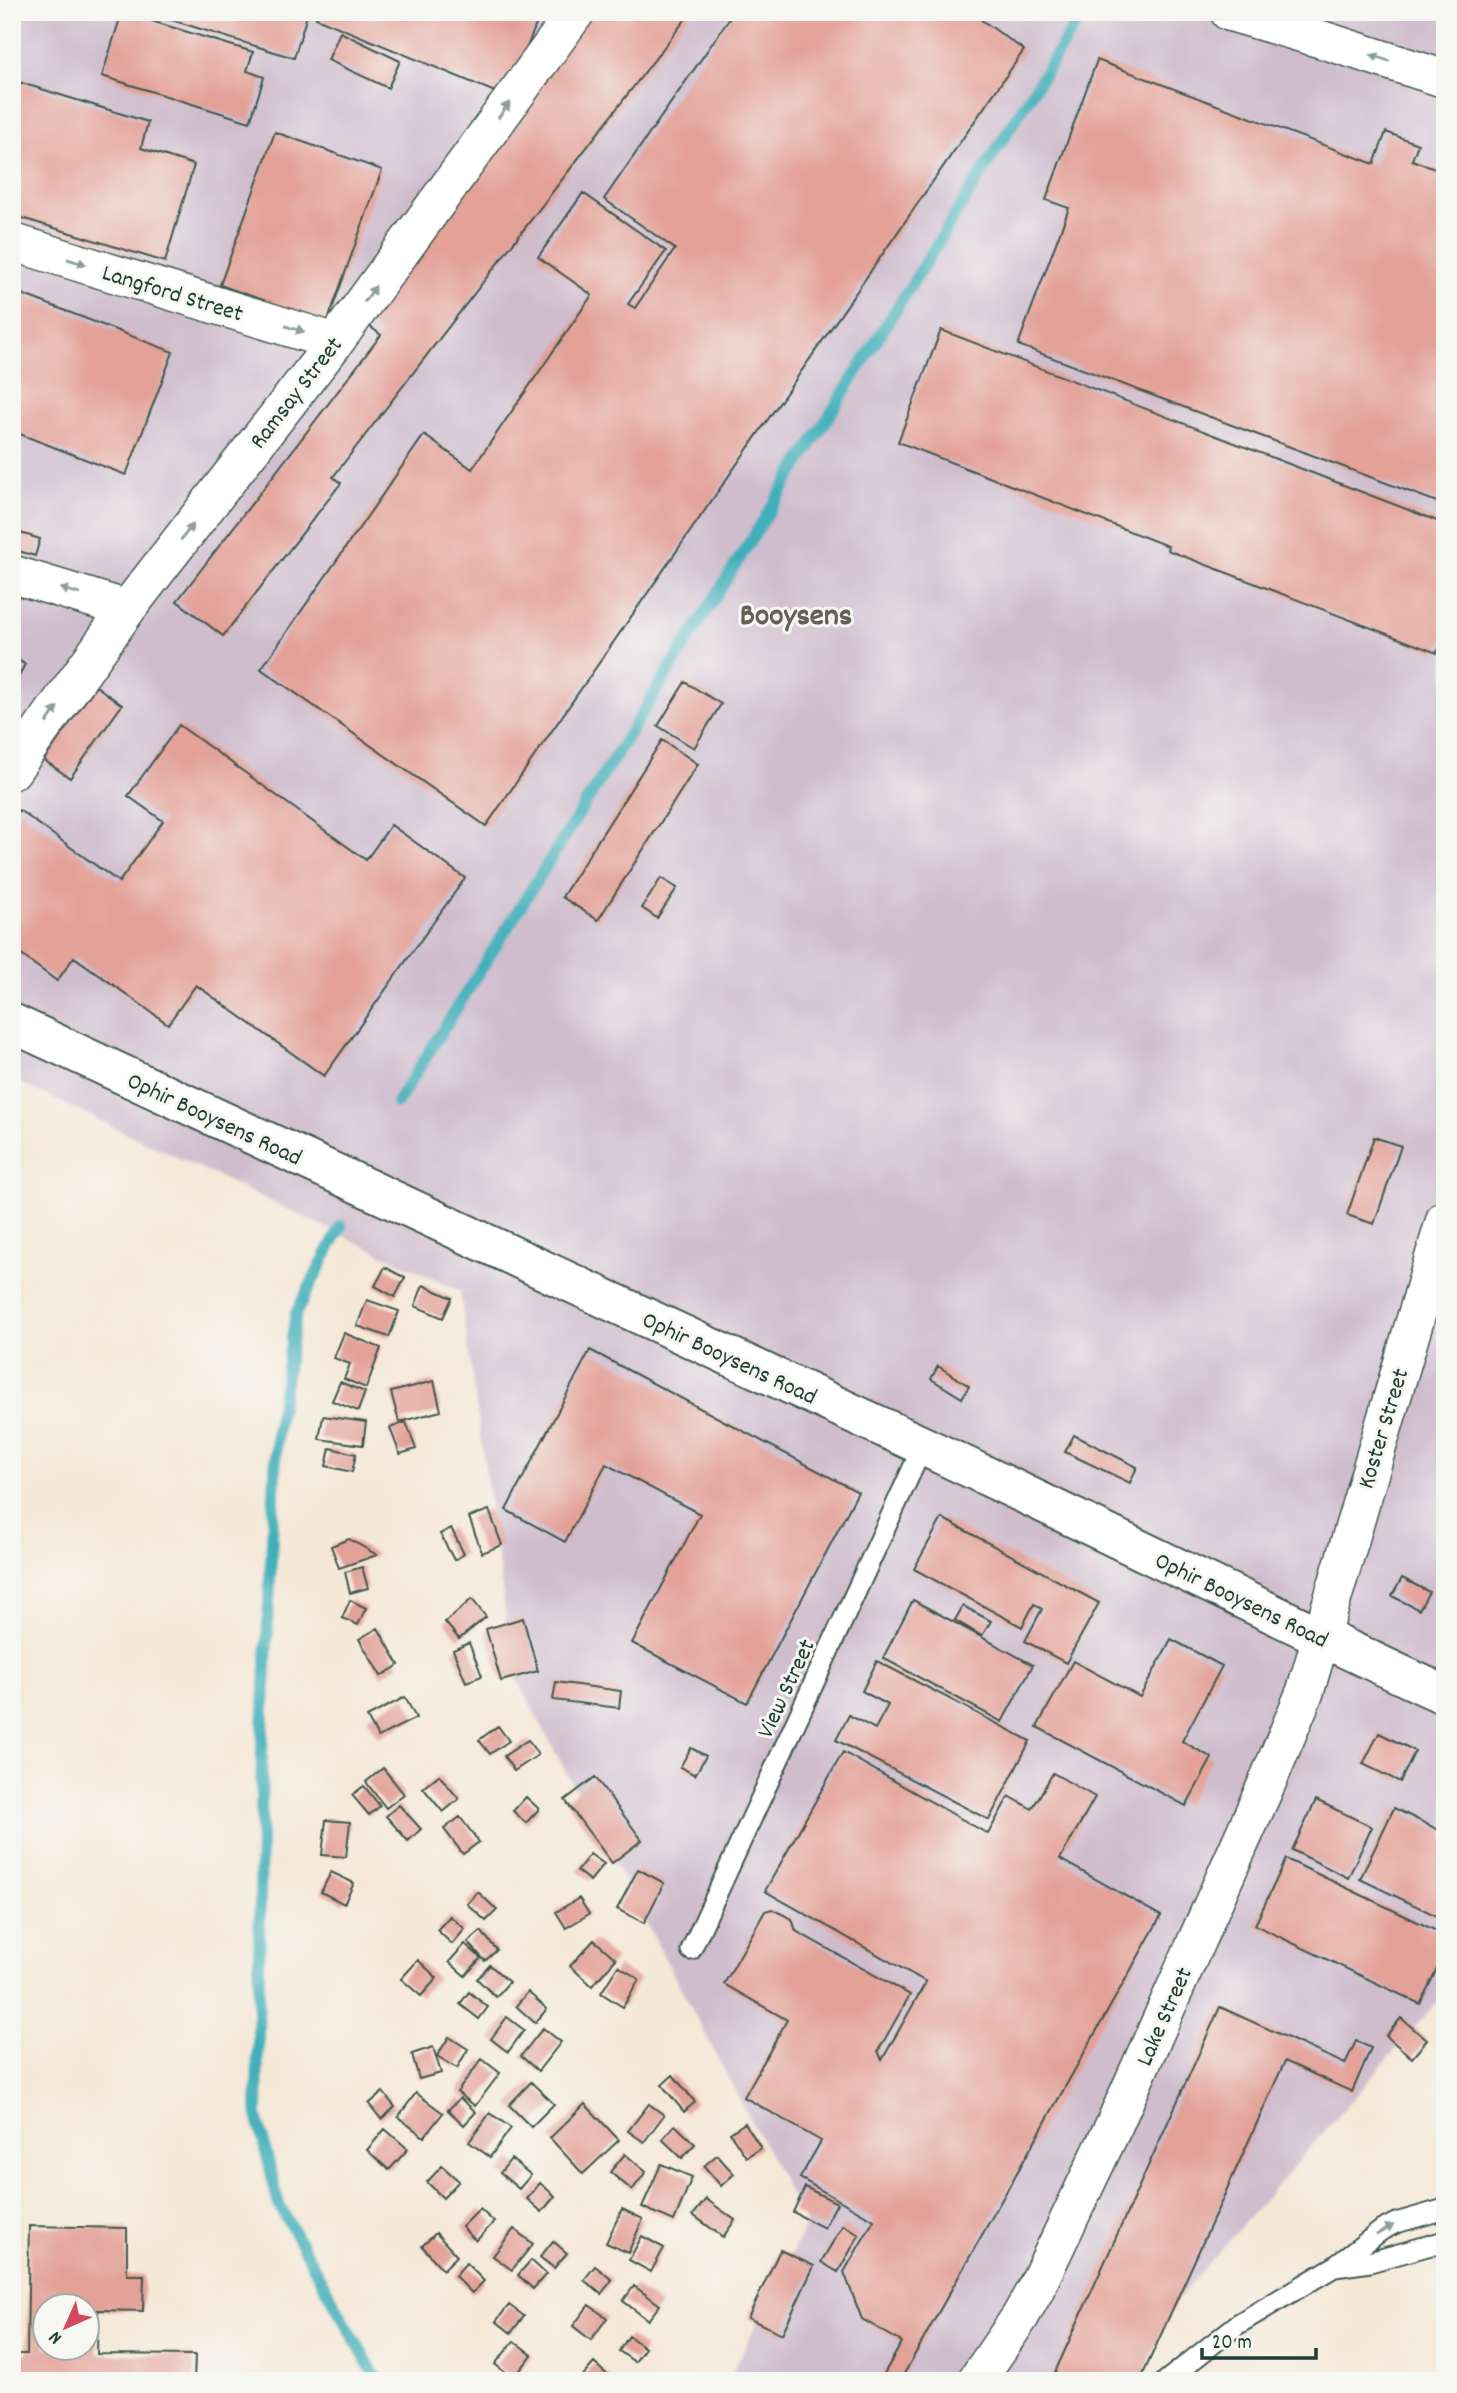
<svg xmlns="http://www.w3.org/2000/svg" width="1457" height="2393" font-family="Dekko,sans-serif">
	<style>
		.industrial { fill: #cfbdce }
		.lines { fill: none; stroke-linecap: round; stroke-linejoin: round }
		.stream { stroke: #3fafba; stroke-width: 12 }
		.building { fill: #e3a198; fill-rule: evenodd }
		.lane-casing { stroke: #3f574c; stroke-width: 23 }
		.street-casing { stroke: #3f574c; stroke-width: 40 }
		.secondary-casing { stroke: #3f574c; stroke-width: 42 }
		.lane { stroke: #fff; stroke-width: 19 }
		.street { stroke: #fff; stroke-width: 37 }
		.secondary { stroke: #fff; stroke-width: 38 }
		.oneway { fill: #8f9e9a }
		.labels { text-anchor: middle; stroke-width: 6; stroke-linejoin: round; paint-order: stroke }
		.street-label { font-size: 24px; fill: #1f3d34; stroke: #f6f6f2 }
		.district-label { font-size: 32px; font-weight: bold; fill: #646057; stroke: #f6f6f2 }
	</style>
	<rect width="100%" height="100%" fill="#f6f6f2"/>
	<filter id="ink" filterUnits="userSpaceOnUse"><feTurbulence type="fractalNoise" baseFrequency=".0143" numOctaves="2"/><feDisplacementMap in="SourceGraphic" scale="14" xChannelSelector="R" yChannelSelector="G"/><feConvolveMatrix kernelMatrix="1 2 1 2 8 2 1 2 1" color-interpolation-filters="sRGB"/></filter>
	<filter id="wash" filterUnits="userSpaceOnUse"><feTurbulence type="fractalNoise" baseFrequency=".00686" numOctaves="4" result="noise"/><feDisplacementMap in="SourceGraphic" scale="28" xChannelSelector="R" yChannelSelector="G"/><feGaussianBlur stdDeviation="1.57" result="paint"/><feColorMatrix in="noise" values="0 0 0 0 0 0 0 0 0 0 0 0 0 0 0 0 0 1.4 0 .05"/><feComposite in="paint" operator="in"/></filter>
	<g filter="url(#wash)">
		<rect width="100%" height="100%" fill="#f5e8d7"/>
		<path class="industrial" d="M12,12H1445V1993L1106,2381H740L731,2375L806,2224L514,1674L460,1291L12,1079Z"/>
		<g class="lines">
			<path class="stream" d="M397,1103L1083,12
				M341,1226L296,1313L277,1430L262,1751L257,2115L279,2205L378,2381"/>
		</g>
		<g id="blocks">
			<path class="building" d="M12,12H21L13,39H12Z
				M122,12L253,52L247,71L264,77L250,122L102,76Z
				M146,12H308L294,58Z
				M318,12H541L507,97L316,18Z
				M594,12H691L333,477L341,483L223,636L177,601L381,335L359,318Z
				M734,12H970L1024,50L486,826L261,669L424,435L472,469L592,295L538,257L583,193L666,251L628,304L635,308L675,249L604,199Z
				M340,32L400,61L388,88L328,60Z
				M1097,60L1374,164L1386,132L1418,144L1412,160L1445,173V505L1018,345L1069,208L1046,200Z
				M12,80L148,122L141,148L194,165L165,262L12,215Z
				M275,132L382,170L327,323L220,285Z
				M19,293L173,352L126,475L12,431V309Z
				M941,330L1445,524V640L1443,639L1437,653L1167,550L1168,546L898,442Z
				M14,531L40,539L35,556L12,549Z
				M12,657L25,664L12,690Z
				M685,682L721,704L694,748L658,726Z
				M96,686L122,705L70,778L44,760Z
				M179,725L366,860L391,825L465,878L324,1076L196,985L168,1024L74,957L57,981L12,948V819L19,810L119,882L163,821L128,796Z
				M662,740L698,764L598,920L562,897Z
				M661,878L677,888L657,918L642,908Z
				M1374,1137L1401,1146L1374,1224L1347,1215Z
				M385,1267L405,1278L395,1297L375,1286Z
				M423,1285L452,1298L443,1318L415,1306Z
				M367,1300L399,1311L389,1337L357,1326Z
				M344,1333L381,1348L366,1388L344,1379L350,1364L334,1358Z
				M590,1350L858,1492L747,1703L632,1643L700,1514L606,1464L565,1542L506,1510Z
				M938,1366L969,1386L962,1398L931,1379Z
				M434,1381L441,1411L399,1422L391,1392Z
				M340,1382L365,1392L358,1411L332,1401Z
				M323,1416L366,1422L363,1445L319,1439Z
				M406,1422L416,1449L400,1454L390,1428Z
				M1074,1435L1137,1467L1130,1483L1065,1452Z
				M330,1448L356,1454L352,1472L326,1466Z
				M489,1510L502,1545L482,1553L469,1517Z
				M942,1518L1099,1603L1066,1663L1025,1641L1042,1609L1034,1604L1022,1627L914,1569Z
				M451,1528L464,1554L454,1560L440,1534Z
				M349,1539L377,1555L339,1568L331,1546Z
				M362,1567L368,1588L350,1593L345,1572Z
				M1402,1578L1429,1592L1419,1610L1392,1596Z
				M472,1599L486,1617L459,1639L445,1622Z
				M350,1600L366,1608L358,1625L342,1618Z
				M913,1600L1033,1665L1002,1722L883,1658Z
				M963,1606L991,1621L982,1636L955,1620Z
				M523,1618L538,1671L501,1681L486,1629Z
				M378,1628L399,1665L381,1676L359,1639Z
				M1171,1639L1222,1666L1182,1741L1212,1758L1186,1806L1037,1727L1073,1661L1140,1697Z
				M469,1643L482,1676L466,1682L453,1650Z
				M877,1661L1030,1741L989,1820L836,1740L849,1715L875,1729L888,1705L862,1691Z
				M556,1682L621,1691L619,1708L553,1700Z
				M405,1697L416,1718L378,1737L367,1717Z
				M498,1726L509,1741L490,1754L479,1740Z
				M1379,1733L1415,1751L1400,1782L1363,1764Z
				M528,1740L538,1755L514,1771L504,1756Z
				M691,1748L706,1756L695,1775L680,1767Z
				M843,1752L988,1834L1009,1796L1032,1809L1053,1773L1095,1797L1060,1859L1161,1916L900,2381H880L902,2342L862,2319L844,2272L874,2220L800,2178L821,2141L744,2097L787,2020L724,1984L765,1911L772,1909L792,1919L796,1931L910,1995L878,2051L882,2060L926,1982L765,1891Z
				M383,1768L404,1794L386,1808L366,1782Z
				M439,1775L459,1799L443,1812L423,1788Z
				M595,1777L642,1840L612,1863L565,1800Z
				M364,1786L380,1806L369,1815L352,1795Z
				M526,1797L539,1809L526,1823L513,1811Z
				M1316,1800L1372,1827L1348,1878L1292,1850Z
				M399,1805L421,1829L408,1841L386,1816Z
				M1394,1808L1445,1833V1920L1360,1879Z
				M460,1817L479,1842L463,1854L444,1829Z
				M326,1820L350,1822L346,1857L322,1855Z
				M590,1854L604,1864L590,1881L577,1871Z
				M1286,1859L1445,1935V1952L1420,2004L1255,1925Z
				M638,1869L664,1883L644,1923L617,1909Z
				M331,1872L354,1883L344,1904L321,1892Z
				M478,1892L497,1910L486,1921L467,1904Z
				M579,1898L589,1914L566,1928L556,1912Z
				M450,1916L465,1929L452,1944L437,1930Z
				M481,1931L497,1950L485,1961L468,1942Z
				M594,1940L616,1959L592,1986L570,1966Z
				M465,1944L481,1958L465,1976L449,1962Z
				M418,1960L437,1978L421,1996L401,1979Z
				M490,1965L509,1982L496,1997L477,1979Z
				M618,1966L639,1979L623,2007L601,1993Z
				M469,1992L488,2007L479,2019L460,2004Z
				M528,1992L547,2009L535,2023L516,2006Z
				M1220,2007L1345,2064L1356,2041L1371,2048L1352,2092L1285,2061L1140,2381H1051Z
				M507,2017L524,2030L508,2052L491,2039Z
				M1401,2018L1427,2040L1412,2058L1386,2036Z
				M543,2028L561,2042L538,2071L521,2056Z
				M449,2037L468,2049L457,2068L437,2056Z
				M433,2047L441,2073L419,2079L412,2054Z
				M482,2059L500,2073L475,2106L457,2092Z
				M673,2075L695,2102L684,2112L662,2085Z
				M531,2082L554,2104L531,2127L509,2105Z
				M383,2092L395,2107L381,2119L369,2104Z
				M416,2093L443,2113L424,2137L398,2117Z
				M460,2098L476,2112L464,2125L448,2110Z
				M585,2104L619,2140L583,2174L550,2138Z
				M649,2104L664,2115L644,2142L628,2131Z
				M490,2113L511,2128L490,2157L469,2142Z
				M745,2123L761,2148L746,2157L730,2133Z
				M675,2125L695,2144L682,2158L662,2139Z
				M385,2129L408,2149L389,2170L367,2150Z
				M625,2154L646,2172L632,2190L610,2172Z
				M717,2155L734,2174L721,2186L704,2166Z
				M511,2159L531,2175L519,2189L500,2173Z
				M661,2164L692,2177L674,2221L642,2207Z
				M442,2166L459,2181L443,2198L427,2182Z
				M540,2183L555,2196L542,2212L527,2199Z
				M805,2187L837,2203L824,2228L793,2212Z
				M706,2199L735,2220L723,2237L693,2215Z
				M480,2209L494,2222L476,2241L462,2227Z
				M622,2209L643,2219L628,2253L606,2243Z
				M843,2225L859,2235L838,2272L821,2262Z
				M29,2226L127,2228V2275H144L143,2311L98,2310L97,2354L195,2355L194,2381H12V2354H27ZM46,2306H88V2348H46Z
				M514,2229L533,2244L512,2270L493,2256Z
				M436,2233L457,2256L443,2270L422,2246Z
				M642,2236L664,2248L651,2272L629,2260Z
				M553,2241L567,2253L554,2268L540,2257Z
				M780,2250L814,2266L782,2334L748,2318Z
				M531,2260L546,2274L533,2289L518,2275Z
				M466,2263L484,2281L472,2293L455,2276Z
				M595,2266L612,2280L601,2294L584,2280Z
				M634,2286L660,2305L648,2320L623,2301Z
				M509,2305L524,2316L511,2333L496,2321Z
				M589,2305L607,2318L591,2340L573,2326Z
				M629,2336L645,2348L635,2362L619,2351Z
				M514,2341L532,2355L513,2379L495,2364Z
				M594,2363L612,2379L611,2381L580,2379Z"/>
		</g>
	</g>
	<g filter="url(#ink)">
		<use href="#blocks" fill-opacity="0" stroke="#3f574c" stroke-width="2"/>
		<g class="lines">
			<g class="lane-casing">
				<path id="lane" d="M691,1950L923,1446
					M1335,2267L1370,2262L1445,2241
					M1166,2381L1238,2324L1334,2267L1382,2230L1396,2223L1445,2209"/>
			</g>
			<g class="street-casing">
				<path id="street" d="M1229,12L1317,38L1445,79
					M12,242L335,342
					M12,574L127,609
					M12,771L127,609L335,342L576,12
					M976,2381L1020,2317L1035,2290L1115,2123L1267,1783L1305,1692L1445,1219"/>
			</g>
			<g class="secondary-casing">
				<path id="secondary" d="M12,1023C315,1165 618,1304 921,1445C1096,1527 1269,1614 1445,1695"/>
			</g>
			<use href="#lane" class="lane"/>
			<use href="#street" class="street"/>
			<use href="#secondary" class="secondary"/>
		</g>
		<defs><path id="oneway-solid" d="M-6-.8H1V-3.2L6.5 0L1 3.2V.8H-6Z" transform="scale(1.75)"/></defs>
		<g class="oneway">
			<use href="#oneway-solid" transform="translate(1380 58) rotate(-162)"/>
			<use href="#oneway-solid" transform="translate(504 110) rotate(-54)"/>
			<use href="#oneway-solid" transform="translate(77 262) rotate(17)"/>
			<use href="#oneway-solid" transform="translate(370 294) rotate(-54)"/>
			<use href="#oneway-solid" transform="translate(295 329) rotate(17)"/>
			<use href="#oneway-solid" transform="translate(187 532) rotate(-52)"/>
			<use href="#oneway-solid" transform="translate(70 591) rotate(-163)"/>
			<use href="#oneway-solid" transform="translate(52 715) rotate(-55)"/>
			<use href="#oneway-solid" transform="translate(1385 2230) rotate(-30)"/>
		</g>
	</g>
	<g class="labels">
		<g class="street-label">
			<text transform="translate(173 292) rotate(17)" y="8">Langford Street</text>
			<text transform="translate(295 392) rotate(-52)" y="8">Ramsay Street</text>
			<text transform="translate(215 1118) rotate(25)" y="8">Ophir Booysens Road</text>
			<text transform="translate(730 1357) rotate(25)" y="8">Ophir Booysens Road</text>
			<text transform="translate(1382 1428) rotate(-73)" y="8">Koster Street</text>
			<text transform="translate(1242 1599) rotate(26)" y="8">Ophir Booysens Road</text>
			<text transform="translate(785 1688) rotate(-65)" y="8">View Street</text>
			<text transform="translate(1163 2016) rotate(-66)" y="8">Lake Street</text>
		</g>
		<g class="district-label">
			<text x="796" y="624">Booysens</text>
		</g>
	</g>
	<rect width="1457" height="2393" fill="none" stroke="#f6f6f2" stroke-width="42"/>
	<g transform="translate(66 2327) rotate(225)"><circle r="33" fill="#f6f6f2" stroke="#a0aca6" stroke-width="2"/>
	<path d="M0-5L12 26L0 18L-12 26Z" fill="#d1495b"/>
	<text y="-10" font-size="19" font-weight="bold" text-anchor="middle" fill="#1f3d34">N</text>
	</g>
	<path d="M1202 2348v10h114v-10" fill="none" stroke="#1f3d34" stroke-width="3.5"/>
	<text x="1212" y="2348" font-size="21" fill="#1f3d34" stroke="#f6f6f2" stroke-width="5" paint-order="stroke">20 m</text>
</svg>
